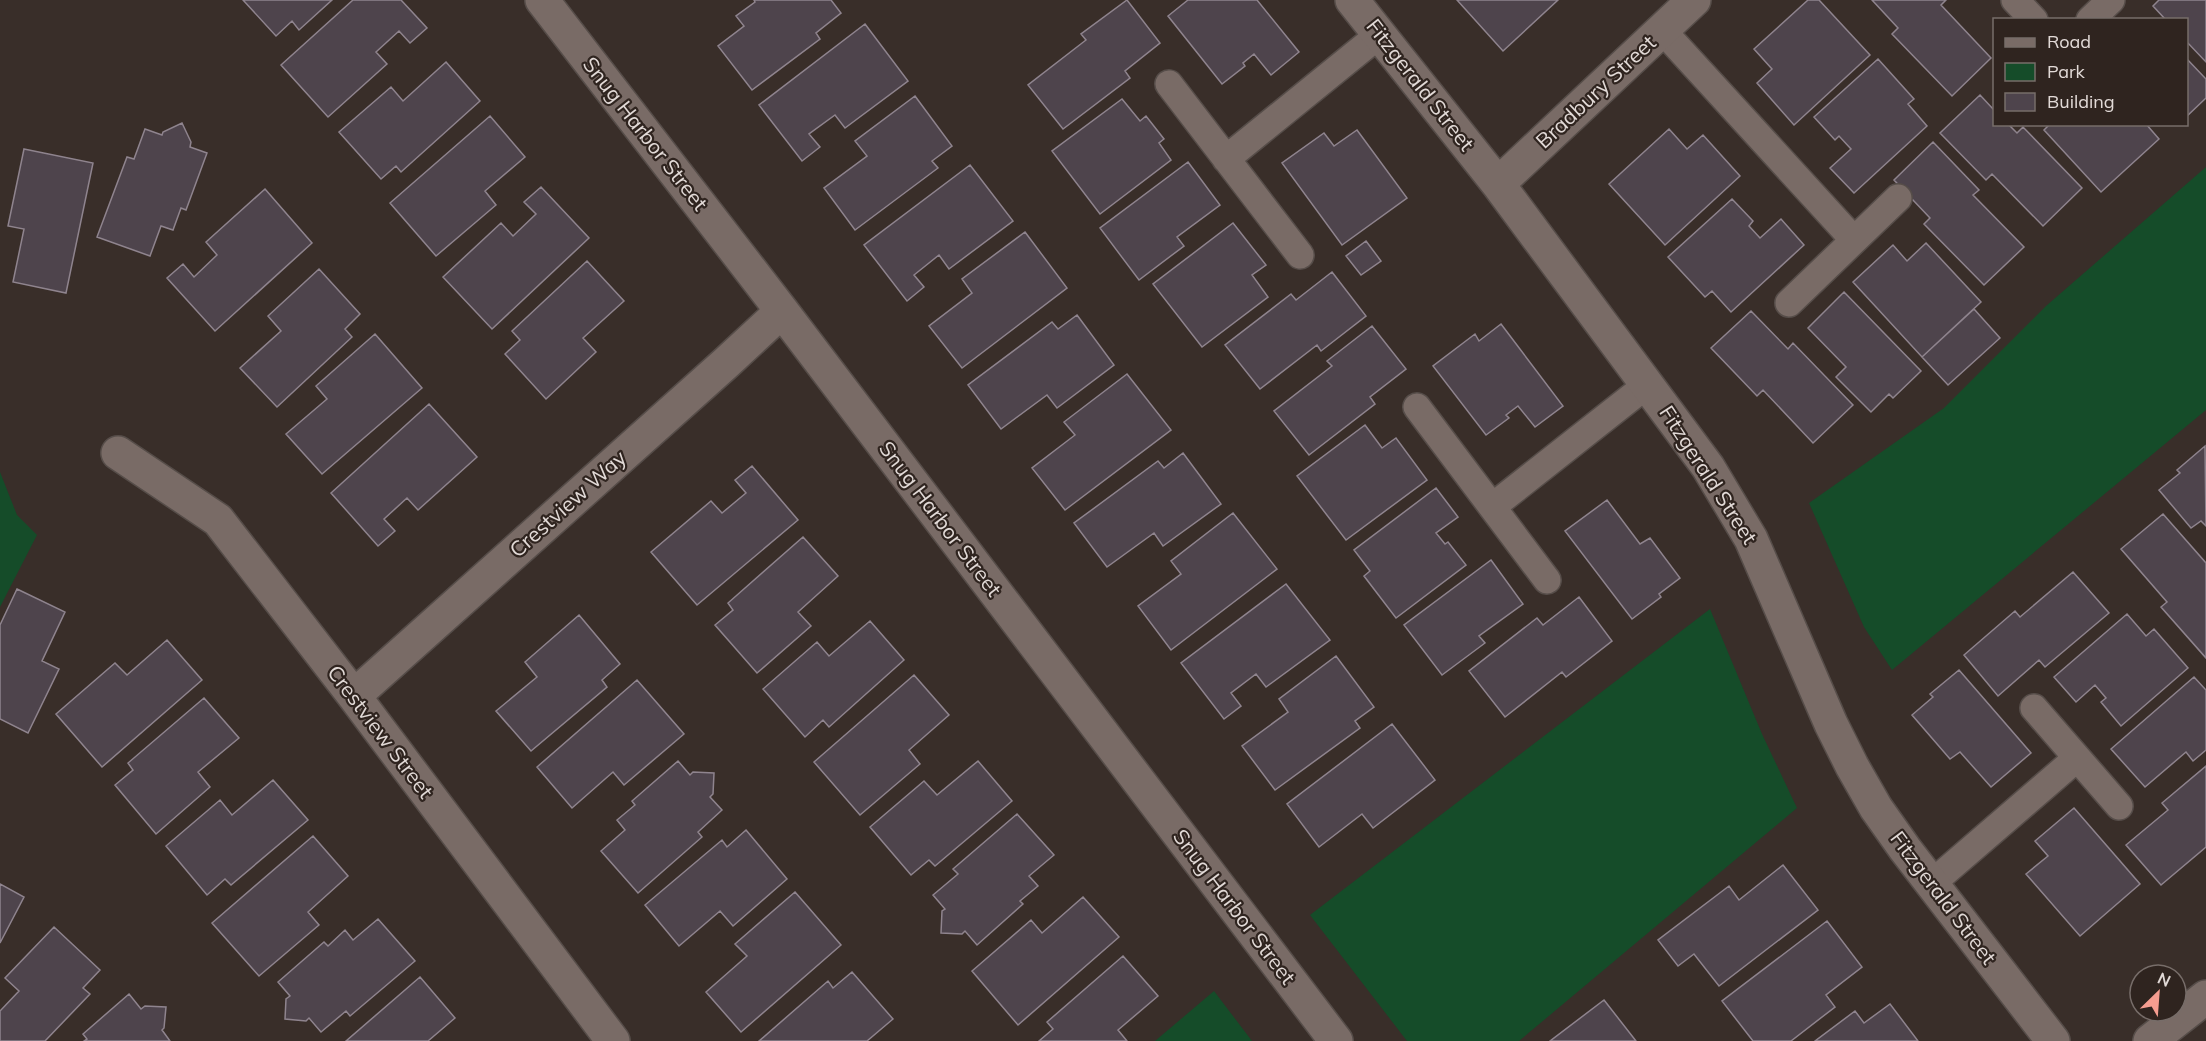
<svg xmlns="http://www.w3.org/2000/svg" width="2206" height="1041" font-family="Mulish,sans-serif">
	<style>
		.green { fill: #154c29 }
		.building { fill: #4e444c; stroke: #8f848e; stroke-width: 1.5 }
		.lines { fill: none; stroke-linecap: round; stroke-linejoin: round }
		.lane-casing { stroke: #564d49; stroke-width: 30 }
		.street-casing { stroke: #564d49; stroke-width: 36 }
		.lane { stroke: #796b66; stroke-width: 27 }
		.street { stroke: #796b66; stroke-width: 33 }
		.labels { text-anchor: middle; stroke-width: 4.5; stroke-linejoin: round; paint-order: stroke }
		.street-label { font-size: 21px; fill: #e2dad7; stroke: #2f241f }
	</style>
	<rect width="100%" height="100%" fill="#392e29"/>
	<path class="green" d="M2206,167V410L1892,670L1864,627L1809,503L1944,408L2046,306Z
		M0,472L17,515L37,535L0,607Z
		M1710,609L1762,734L1797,808L1519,1041H1407L1310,915Z
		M1214,991L1252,1041H1155Z"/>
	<path class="building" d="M243,0H332L299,30L292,21L276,36Z
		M353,0H401L427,28L410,43L399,31L376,52L387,64L328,117L281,65Z
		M754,0H831L841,13L816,33L820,39L752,90L718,46L744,26L736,16L755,2Z
		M1127,0L1160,43L1125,71L1130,78L1063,129L1028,85L1086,40L1081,34Z
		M1188,0H1257L1299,52L1271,75L1254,54L1243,63L1245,66L1222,84L1168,16Z
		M1457,0H1558L1503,51Z
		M1808,0H1819L1870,55L1794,125L1757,83L1772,69L1754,49Z
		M1872,0H1946L1941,5L1991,58L1952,96L1892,34L1898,28Z
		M2159,0H2206V62L2186,41V20H2166L2153,6Z
		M865,24L908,81L845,128L835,115L809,134L820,147L802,161L759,105Z
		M2186,58L2206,79V98L2186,117Z
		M1878,59L1914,99L1908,104L1927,126L1854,193L1830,168L1851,149L1839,136L1835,140L1814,117Z
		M446,62L480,101L401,172L396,166L381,179L339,132L391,87L403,101Z
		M1980,95L1994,110V124H2008L2017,133L2023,127L2082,188L2043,226L1992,174L1986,180L1940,133Z
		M915,96L952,146L932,161L938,168L855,230L824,188L867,156L855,141Z
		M1122,99L1140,121L1146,116L1164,139L1159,143L1171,160L1100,214L1052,151Z
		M490,116L525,157L485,191L496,205L436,256L390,203Z
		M182,123L191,142L190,147L207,153L186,210L181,208L173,230L161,226L150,256L97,237L127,157L134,159L145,129L162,135L163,132Z
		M2050,124H2146L2159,139L2101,192L2044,130Z
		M1669,129L1687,149L1703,135L1740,176L1665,245L1609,184Z
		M1357,130L1407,198L1342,245L1282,163L1324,133L1334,146Z
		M1933,142L1979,190L1973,195L2024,247L1984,285L1924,224L1930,218L1894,180Z
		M24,149L93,163L66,293L13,282L24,229L8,226Z
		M1188,162L1220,205L1177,237L1184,246L1139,280L1100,228Z
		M970,165L1013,221L949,269L939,255L914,275L924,287L907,301L864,245Z
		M541,187L589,238L492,329L443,277L501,223L513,236L536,214L524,202Z
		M265,189L312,243L215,331L167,278L183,264L194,277L217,255L206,242Z
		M1732,199L1753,221L1749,226L1760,238L1781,219L1804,245L1731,312L1712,291L1705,297L1668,257Z
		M1233,223L1266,265L1252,275L1268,297L1202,347L1153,284Z
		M1025,232L1067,288L962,368L929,326L972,293L962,279Z
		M1366,241L1381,261L1361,275L1346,256Z
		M1926,243L1981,302L1922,357L1853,282L1893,245L1907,261Z
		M587,261L624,301L583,338L596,352L546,399L505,354L520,340L512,331Z
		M319,269L360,314L345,329L352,337L277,407L240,368L281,331L268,316Z
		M1332,272L1366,316L1321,351L1317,345L1260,389L1225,345L1291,294L1296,300Z
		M1844,292L1921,371L1893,398L1889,394L1871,412L1836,377L1846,367L1808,328Z
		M1974,309L2000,338L1948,385L1922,357Z
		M1751,311L1788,349L1793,343L1853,405L1813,443L1763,390L1757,396L1711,348Z
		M1077,315L1114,365L1057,408L1047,395L1001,429L968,385L1052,322L1058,329Z
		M1501,324L1563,406L1535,427L1518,406L1506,415L1509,418L1486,435L1433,366L1475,334L1479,341Z
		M1372,326L1406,369L1370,397L1375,404L1309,455L1274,411L1332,366L1327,361Z
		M375,334L422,388L322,474L286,434L327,399L316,386Z
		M1127,374L1171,430L1065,510L1032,468L1075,435L1064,422Z
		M429,404L477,457L418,510L407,498L384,519L395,531L378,546L331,493Z
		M1365,425L1382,448L1396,438L1427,480L1346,540L1297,476Z
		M2205,446L2206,526L2201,521L2191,528L2159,490L2180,473L2177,470Z
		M1183,453L1221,504L1163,546L1154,533L1107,567L1074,523L1158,461L1164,468Z
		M752,466L798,520L697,605L651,552L711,501L722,513L746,493L735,480Z
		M1436,488L1458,517L1436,533L1445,544L1448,542L1466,565L1396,618L1364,576L1370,571L1354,550Z
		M1607,500L1640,544L1650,538L1680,578L1659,594L1661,597L1632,619L1565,531Z
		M1233,513L1277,569L1171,650L1138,606L1181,574L1171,561Z
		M2163,514L2206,563V658L2161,607L2167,602L2121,549Z
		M803,537L838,576L798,612L811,626L757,673L715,625L733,610L728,603Z
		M1491,560L1523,604L1479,636L1485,643L1442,675L1404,625Z
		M2073,572L2109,613L2045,667L2039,660L1998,696L1964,655L2015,611L2020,617Z
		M1286,584L1330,640L1266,687L1256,674L1231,693L1241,706L1224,719L1181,663Z
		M17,589L65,612L42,661L59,669L28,733L0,719V625Z
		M1579,597L1612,641L1566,677L1562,672L1505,717L1469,671L1537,618L1543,625Z
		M2127,614L2146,636L2154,629L2188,668L2121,726L2101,702L2106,698L2095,685L2076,702L2054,677Z
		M579,615L620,664L602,680L607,687L531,751L496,711L537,677L525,662Z
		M870,621L904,660L829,727L823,720L805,737L763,689L817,642L829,656Z
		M167,640L202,680L102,767L56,714L115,663L127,675Z
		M1336,656L1374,707L1355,721L1360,728L1275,790L1242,746L1288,712L1279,699Z
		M1959,670L2031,753L1991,787L1960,752L1950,759L1912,715L1933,697L1930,694Z
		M914,675L949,715L909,750L920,764L860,815L814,762Z
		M2194,677L2206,690V750L2193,761L2186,752L2145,787L2111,749Z
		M637,680L684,734L624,785L613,772L572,808L537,767Z
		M204,698L239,738L198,772L210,787L156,834L115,785L133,770L128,763Z
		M1392,724L1435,780L1373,828L1362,814L1319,847L1287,804Z
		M678,761L690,775L693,772L714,773L713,794L710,797L722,810L698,832L702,837L638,893L601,851L625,830L617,820L635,805L632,801Z
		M978,761L1012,801L935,866L929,860L911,875L870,827L924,781L937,795Z
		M2206,766V847L2161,885L2126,845L2168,810L2162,803Z
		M273,780L308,820L231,885L225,879L207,895L166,846L220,800L232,815Z
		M2074,808L2140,884L2080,936L2026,874L2048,856L2035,841Z
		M1017,814L1054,855L1029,876L1038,886L1020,901L1023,904L977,945L965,931L962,934L941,933L942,911L945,909L933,895L958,874L953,869Z
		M746,830L787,879L733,926L720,911L679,946L645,905L722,840L727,847Z
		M313,836L348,876L308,912L319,925L259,976L212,923Z
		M1783,865L1818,910L1719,986L1694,954L1678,966L1658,940L1729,886L1739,900Z
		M0,884L24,897L0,943Z
		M795,892L841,945L741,1032L706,992L747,956L735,944Z
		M1083,897L1119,937L1018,1025L972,971L1031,920L1042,933Z
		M378,919L415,961L350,1016L346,1011L321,1032L309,1018L306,1021L285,1019L286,999L290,996L278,982L324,942L328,946L345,930L353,940Z
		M1827,921L1862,967L1826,995L1835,1007L1791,1041H1753L1722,1001Z
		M54,927L100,970L83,988L90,994L45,1041H0V1011L19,991L5,978Z
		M1123,956L1158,996L1118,1030L1127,1041H1039L1053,1029L1047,1022Z
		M852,972L893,1019L867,1041H759L828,981L833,988Z
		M420,977L455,1018L428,1041H346Z
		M129,994L141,1009L145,1006L166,1007L164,1028L162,1030L170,1041H84L87,1039L83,1034Z
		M1604,1000L1636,1041H1550Z
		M1890,1004L1918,1041H1815L1855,1011L1864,1023Z"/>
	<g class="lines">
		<g class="lane-casing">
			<path id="lane" d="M2015,0L2034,20
				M2090,20L2111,0
				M1662,30L1854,240
				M1169,84L1300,255
				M1226,159L1380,34
				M1789,303L1898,198
				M1417,407L1547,580
				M1492,507L1648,384
				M2034,708L2119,806
				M1931,884L2077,758"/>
		</g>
		<g class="street-casing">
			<path id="street" d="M542,0L782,311L1336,1041
				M1352,0L1498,184L1708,467L1751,539L1831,724L1852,766L1876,808L1905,849L2053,1041
				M1498,184L1694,0
				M118,453L218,520L354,696L613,1041
				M354,696L726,363L782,311
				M2150,1041L2206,997"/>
		</g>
		<use href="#lane" class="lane"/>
		<use href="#street" class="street"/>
	</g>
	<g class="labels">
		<g class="street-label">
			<text transform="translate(1420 85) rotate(52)" y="7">Fitzgerald Street</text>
			<text transform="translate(1596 92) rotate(-43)" y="7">Bradbury Street</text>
			<text transform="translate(645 134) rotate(52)" y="7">Snug Harbor Street</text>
			<text transform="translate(1708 475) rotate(57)" y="7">Fitzgerald Street</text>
			<text transform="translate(568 504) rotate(-42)" y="7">Crestview Way</text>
			<text transform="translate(940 519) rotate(53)" y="7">Snug Harbor Street</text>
			<text transform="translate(380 732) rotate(53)" y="7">Crestview Street</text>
			<text transform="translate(1943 898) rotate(53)" y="7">Fitzgerald Street</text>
			<text transform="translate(1234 907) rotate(53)" y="7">Snug Harbor Street</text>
		</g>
	</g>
	<rect x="1993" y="18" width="195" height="108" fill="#2f241f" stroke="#776d69" stroke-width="1.5"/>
	<rect x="2005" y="38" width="30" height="9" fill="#796b66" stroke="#776d69" stroke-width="1.5"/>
	<text x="2047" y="48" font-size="18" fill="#e2dad7">Road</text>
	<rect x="2005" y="63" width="30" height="18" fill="#154c29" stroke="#776d69" stroke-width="1.5"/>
	<text x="2047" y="78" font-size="18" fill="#e2dad7">Park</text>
	<rect x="2005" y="93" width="30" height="18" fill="#4e444c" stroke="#776d69" stroke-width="1.5"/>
	<text x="2047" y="108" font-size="18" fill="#e2dad7">Building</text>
	<g transform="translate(2158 993) rotate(25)"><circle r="28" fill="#2f241f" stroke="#776d69" stroke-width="1.5"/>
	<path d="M0-4.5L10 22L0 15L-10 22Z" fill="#f59d90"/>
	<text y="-9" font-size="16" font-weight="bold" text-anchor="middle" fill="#e2dad7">N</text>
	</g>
</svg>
